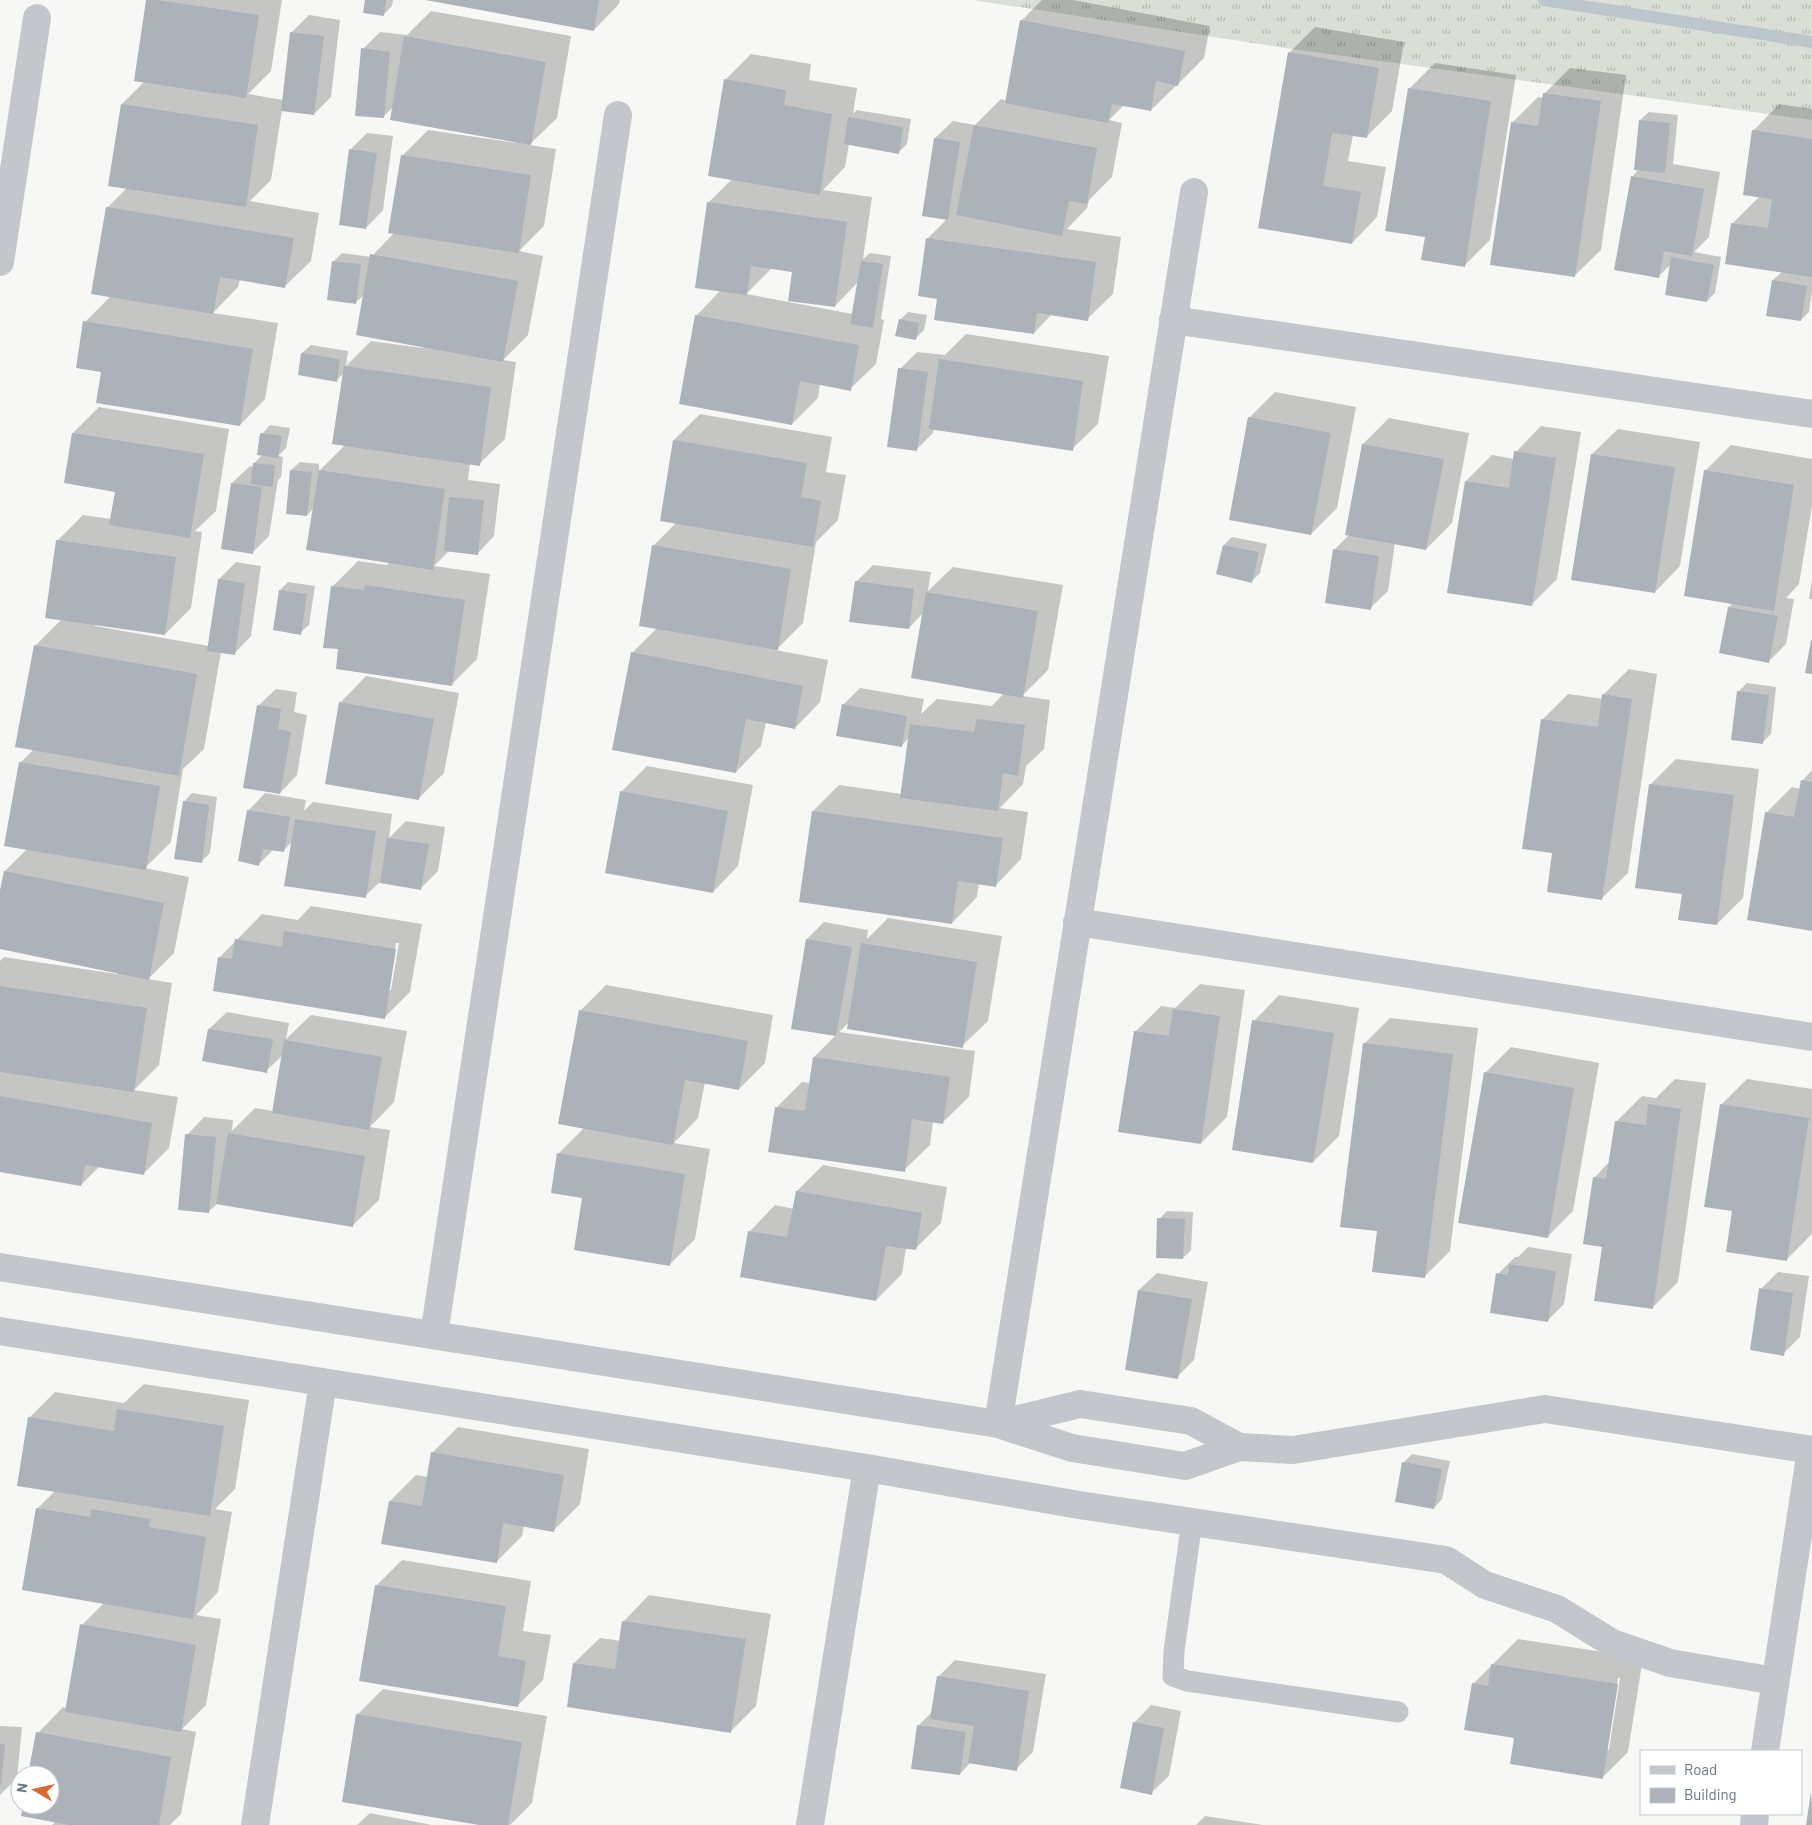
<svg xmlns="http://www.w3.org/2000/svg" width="1812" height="1825" font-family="Barlow,sans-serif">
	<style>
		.grass { fill: url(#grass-tufts) }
		.shadow { fill: #0003; fill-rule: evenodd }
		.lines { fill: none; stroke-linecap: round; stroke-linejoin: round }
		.stream { stroke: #bdc6cb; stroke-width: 12 }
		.building { fill: #acb2b8 }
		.lane { stroke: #c3c6ca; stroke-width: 21 }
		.street { stroke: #c3c6ca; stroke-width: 28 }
	</style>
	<defs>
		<pattern id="grass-tufts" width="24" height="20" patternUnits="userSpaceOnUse" patternTransform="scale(1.25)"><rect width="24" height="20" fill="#d9ded6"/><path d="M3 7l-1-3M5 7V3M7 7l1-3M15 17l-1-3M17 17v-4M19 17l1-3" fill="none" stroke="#b4b9b3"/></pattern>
	</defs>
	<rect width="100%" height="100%" fill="#f7f8f5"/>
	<path class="grass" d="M973,0H1812V120L1292,49Z"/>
	<path class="shadow" d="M148,0H282L271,71L248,94L283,100L292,32L309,15L340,20L331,97L314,114L282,110L271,180L250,201L319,213L311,261L285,286L240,279L238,287L213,313L278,323L265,399L240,425L102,371L85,322L111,296L107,208L127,188L122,104L145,81Z
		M366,0H393L392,6L383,15Z
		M427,0H620L619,4L594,30Z
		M1042,0H1073L1210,26L1204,58L1178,84L1151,110L1124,105L1109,120L1122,123L1112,177L1089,200L1087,208L1067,229L1121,237L1113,294L1087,319L1052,314L1034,333L939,298L919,295L928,238L947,219L935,138L953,121L975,125L1001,99L1006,101L1021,21Z
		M431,11L571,36L557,118L529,145L556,149L544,226L519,251L543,256L528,335L503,360L516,362L505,439L479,464L470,463L468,480L500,484L494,536L477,554L450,550L434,566L490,574L477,659L451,685L340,648L332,587L358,561L387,565L390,562L314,508L307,515L291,470L300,462L319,464V471L345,445L344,373L336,381L299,374L302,353L311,345L348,351L346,366L371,341L423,348L424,346L365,294L355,303L328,299L334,261L342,253L371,257L394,233L402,156L428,130L516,143V141L393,107L383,117L363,49L380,32L407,35Z
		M1315,27L1404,42L1392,111L1366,137L1353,135L1348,161L1386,167L1377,217L1352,243L1259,227L1289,53Z
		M751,54L811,64L809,80L857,88L853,114L857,110L911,119L907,144L899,152L849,144L845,167L823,190L872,197L863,259L870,253L891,256L881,319L884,320L876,364L850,389L820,384L818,398L792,424L696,316L721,290L697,287L709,202L732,179L725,80ZM772,268L793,271L835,306L858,282L853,314L746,294Z
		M1435,63L1516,75L1490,240L1464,266L1426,236L1409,89Z
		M1570,68L1626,75L1601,250L1575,275L1512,123L1538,97L1544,98V94Z
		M1779,104L1812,109V292L1809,312L1801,320L1773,280L1783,271L1732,224L1760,196L1744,194L1754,130Z
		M1649,112L1678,115L1673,164L1720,172L1709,237L1694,252L1721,257L1715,293L1707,301L1672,263L1658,277L1632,177L1639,169L1640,120Z
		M367,133L393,136L383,210L366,228L350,150Z
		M908,312L927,315L924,330L916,338L900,320Z
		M966,334L1109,356L1098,424L1072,449L934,429L933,433L916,450L900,369L917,352L945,355Z
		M1275,392L1356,407L1337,508L1311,534L1249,418Z
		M99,407L229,429L216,511L195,531L202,532L191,608L165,634L95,624V626L209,646L219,579L236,562L261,566L251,636L234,654L221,652L204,749L183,769L171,842L145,868L189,877L174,953L148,979L172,983L159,1065L134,1090L178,1097L169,1148L143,1174L100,1166L81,1185L0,1171V961L4,957L117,974L118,972L0,948V896L5,871L28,848L20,763L34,749L35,646L62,619L57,541L83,515L111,519L116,490L73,433Z
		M700,414L832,437L826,472L846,475L838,520L816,542L803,623L776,650L828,660L820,702L795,728L766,722L761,746L736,772L632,653L657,628L640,625L654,545L676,523L661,520L674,440Z
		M1389,418L1469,433L1452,523L1426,549L1395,543L1388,591L1370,608L1334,550L1349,535L1363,444Z
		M270,425L290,428L286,448L278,456L283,457L281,477L278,480L269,536L252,553L222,548L232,483L250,466L254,467V463L263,454L262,434Z
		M1541,426L1581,432L1557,579L1531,605L1466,481L1492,455L1514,459L1516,452Z
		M1618,429L1700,442L1680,566L1655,592L1592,454Z
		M1731,445L1812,459V506L1799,584L1786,598L1794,599L1786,644L1769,661L1729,607L1733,603L1705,471Z
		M1232,537L1267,544L1260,573L1252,581L1224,545Z
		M873,565L931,572L928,591L953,567L1063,585L1048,670L1022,696L1050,700L1044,749L1026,766L1023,784L1000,808L1028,812L1021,859L996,885L979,883L977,897L952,923L813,811L839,785L902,794L909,738L901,746L843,705L860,688L924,699L921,714L937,699L992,706L1004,693L923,613L909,628L856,582Z
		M1812,580V599H1809Z
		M288,582L315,586L309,625L300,633L280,590Z
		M1629,669L1657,674L1628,873L1602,898L1554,852L1543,719L1568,694L1603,699V695Z
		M366,676L459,693L444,773L418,799L326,783L341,702Z
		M1747,683L1776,687L1771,734L1762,743L1738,692Z
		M276,689L297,692L294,712L307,715L297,775L280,793L258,706Z
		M1676,759L1759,769L1743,898L1717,924L1683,893L1650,785Z
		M647,766L753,785L738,866L713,892L621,792Z
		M1812,770V930L1766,813L1792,787L1800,789L1802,781Z
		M192,793L217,797L210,853L201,862L184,802Z
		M265,793L306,800L304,811L313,802L392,814L389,838L406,821L445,827L438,871L421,888L380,882L365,896L293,841L283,851L274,849L259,864L248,811Z
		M311,906L422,924L410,992L384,1018L219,958L262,914L298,920ZM396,943H399L391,990H388Z
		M888,918L1002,936L988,1021L962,1046L849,1022L839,1032L975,1051L969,1097L943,1122L933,1121L930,1145L904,1170L776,1108L802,1082L810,1083L814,1057L836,1035L807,939L824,922L868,930L867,939Z
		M1200,984L1245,990L1227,1117L1201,1143L1135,1032L1161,1006L1175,1008Z
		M606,985L773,1015L765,1063L739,1089L705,1082L698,1118L674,1143L710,1149L695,1239L669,1265L584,1197L559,1153L584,1128L580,1011Z
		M1279,995L1359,1008L1339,1136L1313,1162L1254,1021Z
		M227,1012L289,1023L286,1039L311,1015L407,1031L394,1102L370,1127L390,1130L379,1200L353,1225L218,1203L208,1212L187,1135L204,1117L233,1120L232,1131L255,1108L273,1111L283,1055L266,1071L209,1029Z
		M1390,1018L1478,1028L1450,1251L1424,1277L1378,1230L1364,1044Z
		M1511,1047L1599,1063L1573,1211L1547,1237L1485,1073Z
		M1675,1079L1706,1083L1678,1282L1652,1308L1603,1246L1594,1178L1610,1161L1616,1122L1642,1096L1656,1098Z
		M1747,1079L1812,1089V1234L1787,1259L1734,1209L1721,1105Z
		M823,1165L947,1187L941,1223L915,1249L906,1248L902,1274L876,1300L742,1276L750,1231L775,1205L794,1209L797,1191Z
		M1167,1211L1193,1212L1191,1250L1183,1258L1159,1219Z
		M1528,1247L1572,1254L1564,1304L1547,1321L1498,1274L1515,1257H1518Z
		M1778,1272L1809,1276L1800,1337L1783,1354L1761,1289Z
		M1157,1273L1208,1282L1194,1360L1177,1377L1126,1369L1139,1290Z
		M144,1384L249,1400L235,1489L215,1509L232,1512L218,1592L196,1615L221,1619L206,1705L182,1729L196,1732L181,1814L170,1825H52L56,1821L24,1805H50V1775H30L38,1733L63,1707L67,1708L82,1625L104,1603L37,1509L55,1491L29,1418L55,1392L124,1403Z
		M458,1427L589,1449L580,1504L554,1530L524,1525L522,1536L496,1562L390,1501L416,1475L428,1477L432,1453Z
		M1412,1454L1450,1461L1442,1499L1434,1508L1404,1462Z
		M402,1560L531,1581L523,1631L551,1635L543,1680L517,1706L377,1585Z
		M649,1595L771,1614L756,1706L731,1731L574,1663L600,1638L621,1641L624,1621Z
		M1518,1639L1643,1658L1628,1752L1602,1778L1515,1737L1473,1684ZM1618,1678H1620L1609,1750H1606Z
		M955,1660L1046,1674L1033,1752L1016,1769L971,1762L960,1774L918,1726L932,1712L938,1677Z
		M383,1689L547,1716L532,1803L510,1825H487L357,1715Z
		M1151,1705L1181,1711L1169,1776L1151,1793L1134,1723Z
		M0,1726L22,1727L17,1778L0,1795Z
		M1812,1793V1825H1808Z
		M370,1813L432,1825H357Z
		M1205,1816L1263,1825H1196Z"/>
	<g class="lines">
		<path class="stream" d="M1544,0L1812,42"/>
	</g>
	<path class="building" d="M146,0H157L259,15L246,98L134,81Z
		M365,0H386L384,16L363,13Z
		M426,0H599L594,31Z
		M1020,20L1185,51L1178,86L1156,81L1151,111L1112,104L1108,123L1005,103Z
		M290,32L324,36L314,115L281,111Z
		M404,36L546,62L531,145L390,120Z
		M361,48L390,52L384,118L355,116Z
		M1288,52L1379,68L1367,138L1332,133L1323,186L1361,192L1352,244L1258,228Z
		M724,79L786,90L784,105L832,114L820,195L708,176Z
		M1408,88L1491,101L1465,267L1421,260L1425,237L1385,231Z
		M1543,93L1601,101L1575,277L1490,265L1511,122L1538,126Z
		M121,104L258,125L246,207L108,186Z
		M848,117L903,127L899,154L844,144Z
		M1639,120L1670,123L1665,173L1634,170Z
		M974,125L1097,148L1087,204L1069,201L1062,236L956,215Z
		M1752,130L1812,139V277L1725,264L1731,223L1768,228L1772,199L1743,195Z
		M934,138L960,142L948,220L922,216Z
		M349,149L377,153L366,229L339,225Z
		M401,155L531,175L519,253L388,233Z
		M1631,176L1704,189L1692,256L1664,251L1659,278L1614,270Z
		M707,202L847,222L835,307L788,301L792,272L751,266L747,295L695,288Z
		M106,207L294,238L285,288L220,277L213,314L91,294Z
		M926,238L1096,262L1088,321L1037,313L1034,334L934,320L937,299L918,296Z
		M370,254L518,281L503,362L356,335Z
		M1671,257L1714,265L1707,302L1665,295Z
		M332,261L361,264L356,304L327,300Z
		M861,261L883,264L873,328L850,324Z
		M1772,280L1807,286L1801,321L1766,316Z
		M695,315L859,345L851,391L800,381L792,425L679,404Z
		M899,319L919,323L916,340L895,336Z
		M83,321L253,349L240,426L96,403L101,372L76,368Z
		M301,353L340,359L337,382L298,375Z
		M939,359L1083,381L1073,451L929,429Z
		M344,366L491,387L480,466L332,444Z
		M898,368L928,372L917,451L887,447Z
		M1248,417L1331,433L1311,535L1229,520Z
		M72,433L204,454L190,538L109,525L115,492L64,483Z
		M260,433L282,436L278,458L257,455Z
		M673,440L807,463L801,497L821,501L813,547L660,521Z
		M1362,444L1444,459L1426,550L1345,535Z
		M1514,451L1556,458L1532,606L1447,593L1465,481L1509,488Z
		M1591,454L1675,467L1655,593L1571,580Z
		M253,463L275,465L273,487L251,484Z
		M290,470L312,472L307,516L286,514Z
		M319,470L445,489L433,570L306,550Z
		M1704,470L1794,485L1774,611L1684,596Z
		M231,483L262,487L253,554L221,549Z
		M449,497L484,500L478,555L444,551Z
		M56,540L176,557L165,635L45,618Z
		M652,545L791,569L778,650L639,626Z
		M1223,545L1259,552L1252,583L1216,574Z
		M1333,549L1379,556L1371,610L1325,603Z
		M218,579L245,583L235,655L207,651Z
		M855,581L914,589L909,629L849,622Z
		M365,585L465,600L452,686L336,669L338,649L323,648L331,586L364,590Z
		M279,590L307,594L301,635L273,630Z
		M926,592L1038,611L1023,698L911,678Z
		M1728,607L1778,616L1769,663L1719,653Z
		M1811,640H1812V674L1805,673Z
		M34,645L197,674L179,776L15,747Z
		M631,652L803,686L795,729L746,719L736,773L612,750Z
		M1737,691L1769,695L1763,744L1731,740Z
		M1602,694L1632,699L1602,900L1547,892L1552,853L1522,849L1541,719L1598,727Z
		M339,702L434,719L419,800L325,784Z
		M842,704L907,716L902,747L836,736Z
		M257,705L281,709L278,729L291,732L280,794L243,788Z
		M977,719L1025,725L1018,776L1003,773L998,811L900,798L910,724L974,732Z
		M19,762L160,786L146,870L4,846Z
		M1801,780L1812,782V931L1747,920L1765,812L1794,817Z
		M1649,784L1734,795L1717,925L1678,920L1682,894L1635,888Z
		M620,791L728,811L713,893L605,873Z
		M183,801L209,805L202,863L174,859Z
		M247,810L290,817L284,852L263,849L259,866L238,861Z
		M812,811L1003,838L996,887L958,881L952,924L799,902Z
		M295,819L376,831L366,898L284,886Z
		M387,838L429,844L421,890L380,883Z
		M4,871L164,903L149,980L0,949V890Z
		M284,931L396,949L385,1019L213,991L218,957L232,959L235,939L282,947Z
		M806,939L852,947L836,1036L791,1029Z
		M861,943L977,962L963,1048L847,1029Z
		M0,986L147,1008L134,1092L0,1072Z
		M1173,1009L1220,1016L1201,1144L1118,1132L1134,1031L1169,1036Z
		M579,1010L748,1041L739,1090L685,1080L673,1145L558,1124Z
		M1252,1020L1334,1033L1313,1163L1232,1150Z
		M208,1029L273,1039L267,1073L202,1061Z
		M284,1040L382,1057L369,1130L272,1113Z
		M1363,1043L1453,1054L1425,1278L1372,1272L1377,1231L1340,1227Z
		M813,1057L950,1077L943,1124L912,1119L905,1172L768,1152L775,1107L805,1111Z
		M1484,1072L1574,1088L1548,1238L1458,1223Z
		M0,1096L152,1123L144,1175L85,1165L81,1186L0,1172Z
		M1648,1104L1681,1109L1653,1309L1594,1301L1602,1247L1583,1244L1593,1177L1606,1179L1615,1121L1646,1125Z
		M1720,1104L1809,1118L1787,1261L1726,1252L1732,1211L1704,1207Z
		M228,1133L365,1156L353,1227L216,1204Z
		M185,1134L216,1137L209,1213L178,1210Z
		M557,1153L685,1174L670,1266L574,1250L582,1198L551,1193Z
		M796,1191L922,1213L916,1250L886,1246L876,1301L740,1277L748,1231L787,1237Z
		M1157,1218L1185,1219L1183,1259L1156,1258Z
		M1509,1264L1556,1271L1548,1322L1490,1313L1496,1273L1508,1275Z
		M1759,1288L1793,1293L1784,1356L1750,1350Z
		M1138,1290L1192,1299L1178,1379L1125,1370Z
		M117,1409L224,1426L210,1516L17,1486L28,1417L114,1431Z
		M431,1452L564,1475L554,1532L503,1523L497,1563L381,1544L389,1501L422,1506Z
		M1402,1462L1442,1469L1434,1509L1395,1502Z
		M36,1508L90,1517L91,1509L150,1519L149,1527L206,1537L193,1619L22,1590Z
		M375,1585L506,1606L498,1656L526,1661L518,1707L359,1681Z
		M622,1621L746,1639L731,1733L567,1707L573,1663L615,1669Z
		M80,1624L196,1645L181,1732L65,1712Z
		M1491,1664L1618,1684L1603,1779L1510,1764L1514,1738L1464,1730L1472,1683L1488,1686Z
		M937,1676L1029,1691L1017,1771L968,1763L974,1726L930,1719Z
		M356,1714L522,1742L508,1825H479L342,1802Z
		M1133,1722L1164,1728L1152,1795L1120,1788Z
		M917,1725L966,1732L960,1775L911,1769Z
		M36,1732L171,1757L159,1825H69L21,1816L23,1805H50V1775H28Z
		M0,1744H5L1,1785H0Z
		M1811,1792L1812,1825H1806Z"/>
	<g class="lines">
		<path class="lane" d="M1192,1521L1174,1651L1173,1676L1187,1681L1398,1712"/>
		<path class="street" d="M0,262L37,18
			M1173,320L1812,414
			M1077,922L1812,1037
			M0,1267L998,1424L1072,1448L1185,1466L1239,1447L1293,1450L1545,1409L1812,1450
			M0,1331L867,1468L1079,1505L1446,1560L1485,1585L1557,1609L1612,1643L1670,1663L1775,1681
			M434,1335L618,115
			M998,1424L1194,192
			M998,1424L1080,1404L1191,1421L1239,1447
			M1765,1751L1811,1450
			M255,1825L323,1382
			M810,1825L867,1468
			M1754,1825L1755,1814"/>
	</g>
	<rect x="1640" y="1750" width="162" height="65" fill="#ffffff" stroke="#c3c8ce"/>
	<rect x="1650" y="1766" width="25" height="8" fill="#c3c6ca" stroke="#c3c8ce"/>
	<text x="1684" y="1775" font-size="15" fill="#687584">Road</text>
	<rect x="1650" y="1788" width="25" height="15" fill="#acb2b8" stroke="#c3c8ce"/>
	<text x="1684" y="1800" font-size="15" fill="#687584">Building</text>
	<g transform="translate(35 1790) rotate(279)"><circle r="24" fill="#ffffff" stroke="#c3c8ce"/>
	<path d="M0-4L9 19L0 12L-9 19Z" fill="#db6931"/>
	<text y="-8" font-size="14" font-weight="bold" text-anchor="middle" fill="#687584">N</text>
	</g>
</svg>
